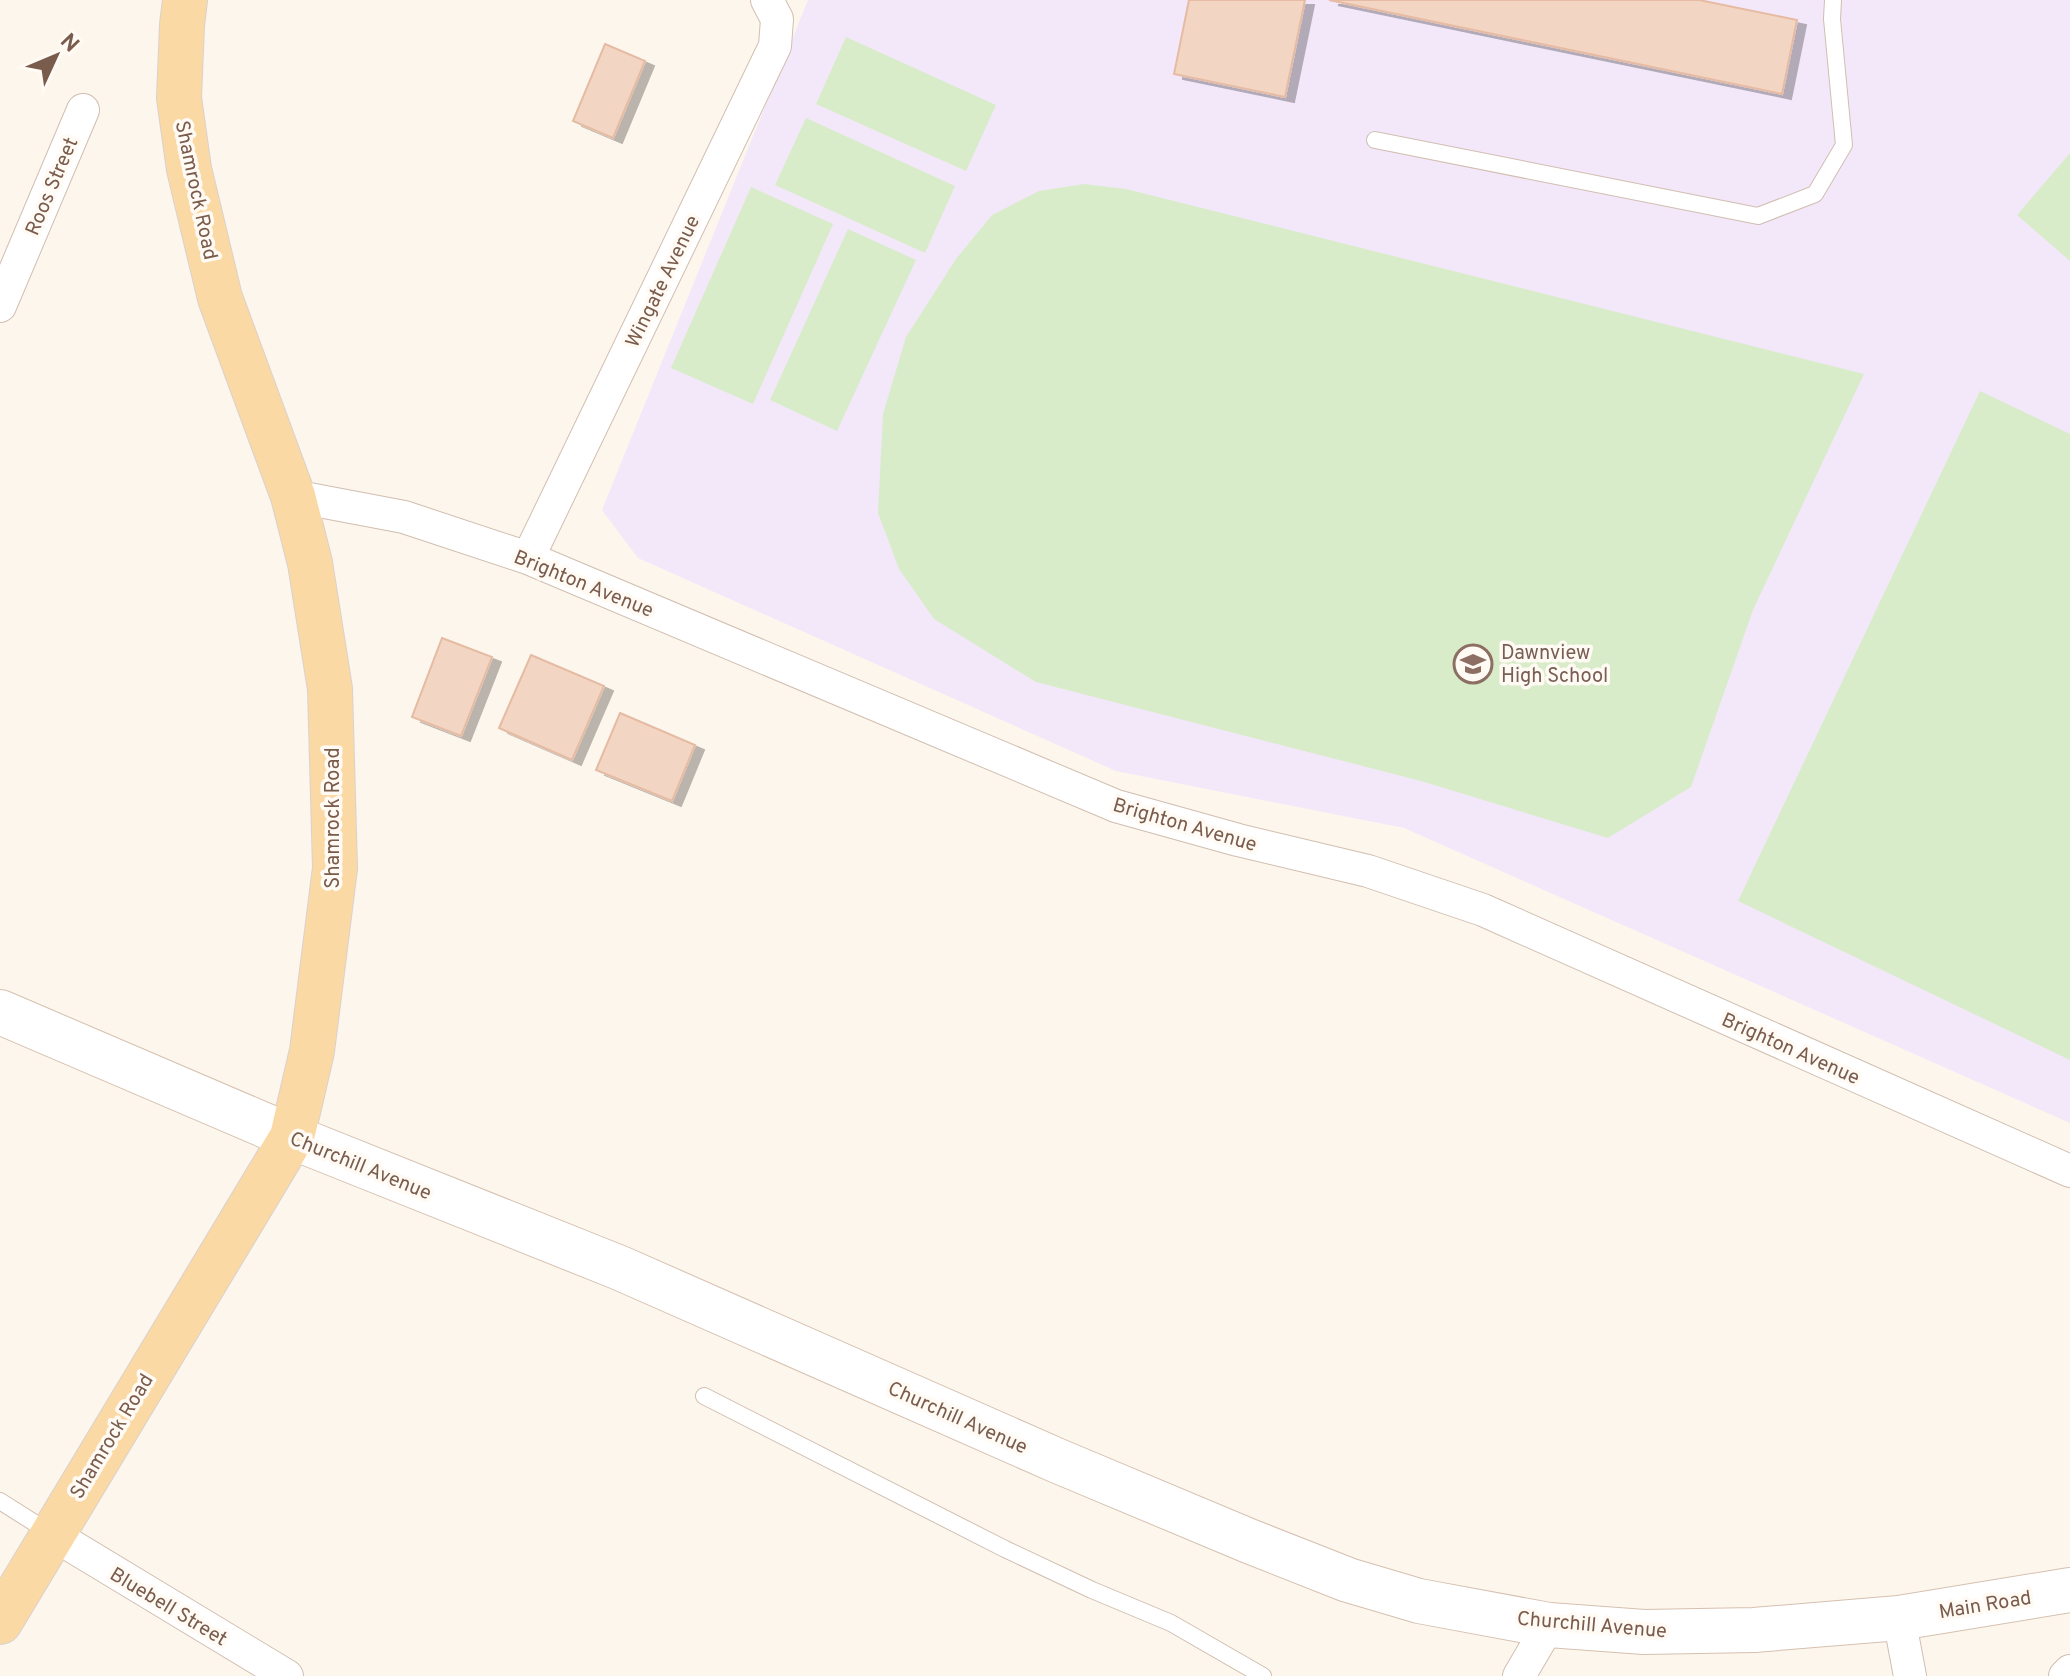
<svg xmlns="http://www.w3.org/2000/svg" width="2070" height="1676" font-family="Overpass,sans-serif">
	<style>
		.education { fill: #f3e8fa }
		.green { fill: #d8ecc9 }
		.building { fill: #f3d5c3; stroke: #e6bba3; stroke-width: 2; filter: url(#shadow) }
		.lines { fill: none; stroke-linecap: round; stroke-linejoin: round }
		.lane-casing { stroke: #d1beb0; stroke-width: 18 }
		.street-casing { stroke: #d1beb0; stroke-width: 34 }
		.secondary-casing { stroke: #d6c0b0; stroke-width: 46 }
		.primary-casing { stroke: #dad1cd; stroke-width: 46 }
		.lane { stroke: #fff; stroke-width: 16 }
		.street { stroke: #fff; stroke-width: 32 }
		.secondary { stroke: #fff; stroke-width: 44 }
		.primary { stroke: #fbd9a5; stroke-width: 44 }
		.labels { text-anchor: middle; stroke-width: 7; stroke-linejoin: round; paint-order: stroke }
		.street-label { font-size: 20px; fill: #7a5c4d; stroke: #fffaf3 }
		.education-label { font-size: 20px; fill: #785e54; stroke: #fffaf3; text-anchor: start }
	</style>
	<defs>
		<filter id="shadow"><feDropShadow dx="9" dy="5" stdDeviation="0" flood-color="#0004"/></filter>
	</defs>
	<rect width="100%" height="100%" fill="#fdf6ec"/>
	<path class="education" d="M808,0H2070V1123L1404,828L1116,771L638,558L602,510Z"/>
	<path class="green" d="M846,37L996,105L966,171L816,104Z
		M806,118L955,186L925,253L775,185Z
		M2070,153V261L2017,215Z
		M1084,184L1126,189L1864,374L1753,610L1691,787L1608,838L1421,781L1036,682L934,619L899,569L878,513L883,414L906,337L956,259L992,215L1039,191Z
		M751,187L833,224L753,404L671,368Z
		M848,229L916,260L837,431L770,400Z
		M1980,391L2070,434V1060L1738,901Z"/>
	<path class="building" d="M1189,0H1305L1285,97L1174,74Z
		M1329,0H1699L1797,20L1782,94Z
		M605,44L645,61L613,138L573,121Z
		M442,638L492,657L461,736L412,717Z
		M531,655L604,686L572,760L499,728Z
		M620,713L695,745L672,801L596,770Z"/>
	<g class="lines">
		<g class="lane-casing">
			<path id="lane" d="M1375,140L1758,216L1815,194L1844,145L1832,19L1833,0
				M704,1396L1005,1549L1092,1590L1171,1623L1263,1676
				M0,1501L52,1534"/>
		</g>
		<g class="street-casing">
			<path id="street" d="M0,306L83,110
				M293,496L404,517L528,558L1116,806L1238,840L1368,871L1483,910L2070,1171
				M528,558L775,46L777,19L767,0
				M52,1534L287,1676
				M1899,1618L1910,1676
				M1519,1676L1549,1625
				M2065,1676L2070,1671"/>
		</g>
		<g class="secondary-casing">
			<path id="secondary" d="M0,1012L292,1137L620,1268L1058,1461L1249,1541L1348,1580L1419,1601L1549,1625L1644,1632L1754,1630L1899,1618L2070,1590"/>
		</g>
		<g class="primary-casing">
			<path id="primary" d="M0,1622L292,1137L312,1051L335,868L330,689L310,563L293,496L220,298L189,169L179,98L182,25L185,0"/>
		</g>
		<use href="#lane" class="lane"/>
		<use href="#street" class="street"/>
		<use href="#secondary" class="secondary"/>
		<use href="#primary" class="primary"/>
	</g>
	<defs>
		<g id="school-ring" transform="scale(2)"><circle r="9.5" fill="#fffaf3" stroke="#8d6e63" stroke-width="1.5"/><path d="M0-5L7-2L0 1L-7-2ZM-4 1L0 2.5L4 1V4Q0 6-4 4Z" fill="#8d6e63"/></g>
	</defs>
	<g fill-rule="evenodd">
		<use href="#school-ring" x="1473" y="664"/>
	</g>
	<g class="labels">
		<g class="street-label">
			<text transform="translate(51 186) rotate(-67)" y="7">Roos Street</text>
			<text transform="translate(197 190) rotate(78)" y="7">Shamrock Road</text>
			<text transform="translate(662 281) rotate(-64)" y="7">Wingate Avenue</text>
			<text transform="translate(584 583) rotate(22)" y="7">Brighton Avenue</text>
			<text transform="translate(332 818) rotate(-90)" y="7">Shamrock Road</text>
			<text transform="translate(1185 824) rotate(16)" y="7">Brighton Avenue</text>
			<text transform="translate(1791 1048) rotate(24)" y="7">Brighton Avenue</text>
			<text transform="translate(361 1165) rotate(22)" y="7">Churchill Avenue</text>
			<text transform="translate(958 1417) rotate(24)" y="7">Churchill Avenue</text>
			<text transform="translate(111 1436) rotate(-59)" y="7">Shamrock Road</text>
			<text transform="translate(1985 1604) rotate(-9)" y="7">Main Road</text>
			<text transform="translate(169 1606) rotate(31)" y="7">Bluebell Street</text>
			<text transform="translate(1592 1624) rotate(5)" y="7">Churchill Avenue</text>
		</g>
		<g class="education-label">
			<text x="1501" y="659">Dawnview<tspan x="1501" dy="23">High School</tspan></text>
		</g>
	</g>
	<g transform="translate(56 56) rotate(46)" stroke="#fffaf3" stroke-width="6" paint-order="stroke">
	<path d="M0-6L14 30L0 20L-14 30Z" fill="#7a5c4d"/>
	<text y="-12" font-size="22" font-weight="bold" text-anchor="middle" fill="#7a5c4d">N</text>
	</g>
</svg>
